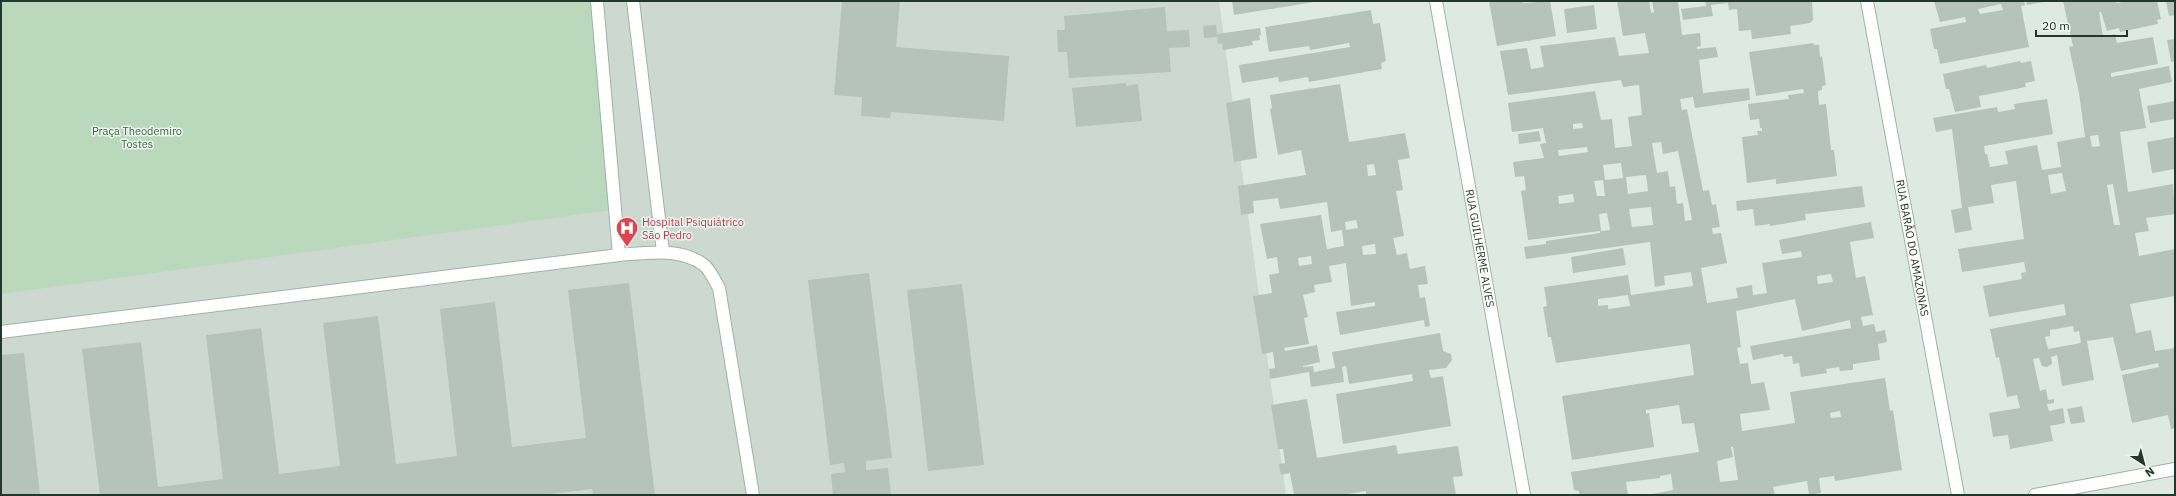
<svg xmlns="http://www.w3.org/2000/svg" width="2176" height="496" font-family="'IBM Plex Sans',sans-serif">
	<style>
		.built { fill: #cdd8d1 }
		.green { fill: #b9d8bc }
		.building { fill: #b5c3bb; fill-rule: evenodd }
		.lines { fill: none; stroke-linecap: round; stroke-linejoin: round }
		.service-casing { stroke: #a3b0a9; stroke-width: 14 }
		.minor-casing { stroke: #a3b0a9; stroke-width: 14 }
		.secondary-casing { stroke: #9fb3a8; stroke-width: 14 }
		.service { stroke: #fff; stroke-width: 12 }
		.minor { stroke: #fff; stroke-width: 12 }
		.secondary { stroke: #fff; stroke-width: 12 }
		.labels { text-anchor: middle; stroke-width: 3; stroke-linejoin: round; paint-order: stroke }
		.park-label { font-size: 11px; fill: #306a3b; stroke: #eff6f1 }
		.health-label { font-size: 11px; fill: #be3a42; stroke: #eff6f1; text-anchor: start }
		.street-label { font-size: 11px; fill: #22372d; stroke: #eff6f1 }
	</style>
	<rect width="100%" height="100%" fill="#dfe9e3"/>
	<path class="built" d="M1,1H1219L1286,495H1Z"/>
	<path class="green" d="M1,1H592L611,210L1,294Z"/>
	<path class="building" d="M842,1H900L896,47L1009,56L1004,121L891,112L890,118L861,116L862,97L834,95Z
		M1232,1H1314V2L1234,15Z
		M1489,1H1523V3L1550,1L1556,36L1497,46Z
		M1617,1H1649L1651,13L1654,12L1652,1H1678L1682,35L1700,33L1701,46L1697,47V49L1716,47L1718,57L1699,60L1703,93L1749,88L1750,100L1695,108L1693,97L1680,99L1682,110L1687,109L1703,191L1709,190L1712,205L1716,204L1720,227L1712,228L1713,234L1721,233L1727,263L1701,268L1707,303L1738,298L1736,288L1752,285L1753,295L1767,293L1762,263L1802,257L1801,251L1782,254L1779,240L1871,222L1874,238L1850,242L1856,278L1865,276L1873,315L1861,317L1863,326L1874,324L1876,332L1885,330L1887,342L1878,344L1880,360L1853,364V370L1840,371L1839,367L1826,369L1827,373L1801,377L1799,363L1793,364L1792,356L1784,357L1783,354L1753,360L1750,346L1851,328L1850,320L1802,331L1795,299L1736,311L1741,347L1737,348L1740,364L1748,363L1751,384L1764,382L1770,410L1740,414L1742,431L1795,423L1790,392L1885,378L1890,411L1893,410L1902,470L1835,481L1834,476L1819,478L1821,493L1809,495L1807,481L1773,487L1775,495H1648L1673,490L1671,474L1660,476V478L1626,482L1628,495H1579V491L1574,490L1571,472L1699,452L1694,423L1682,424L1679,405L1646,410V414L1649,413L1654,447L1572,460L1562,396L1694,375L1690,344L1556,363L1551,337H1548L1543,307L1547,306L1544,287L1628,275L1631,295L1693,286L1691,272L1664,276L1665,285L1655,287L1650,242L1526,259L1524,247L1546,244V241L1600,233V231L1528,240L1521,191L1526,190L1524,176L1515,177L1513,162L1544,158L1540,144L1546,143L1543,128L1512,132L1508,103L1595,91L1601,120L1612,119L1615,148L1632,146L1628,117L1642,115L1639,85L1623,87L1621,80L1508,95L1500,51L1527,48L1531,69L1544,67L1540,46L1615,37L1619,56L1649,53L1645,33L1623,36ZM1582,123L1583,128L1573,129V124ZM1661,142L1663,154L1678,151L1692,220L1685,221L1683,203L1677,204L1675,186L1670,187L1668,171L1657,173L1652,143ZM1587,147L1588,152L1559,156L1558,150ZM1621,163L1623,178L1605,180L1603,165ZM1646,175L1648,191L1628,194L1626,177ZM1603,180L1605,196H1597L1594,181ZM1573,194L1574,202L1559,204L1558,196ZM1651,207L1653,225L1632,227L1629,209ZM1607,213L1610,230L1601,231L1599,214ZM1831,274L1833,282L1818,284L1817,276ZM1628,295L1630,306L1608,309V305L1598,306V299ZM1840,411L1841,417L1831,418L1830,413ZM1731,447H1733L1738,480L1720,482L1717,461L1733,457Z
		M1705,1H1812L1813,20L1810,23L1790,26L1791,34L1752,39L1751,30L1739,31L1737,9L1729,10L1728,3L1711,5L1713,16L1683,20L1681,9L1706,6Z
		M1934,1H2024L2025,5L2021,6L2029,47L1940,64L1937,49H1934L1930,29L1966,22L1965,17L1940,22ZM2001,4L2003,10L1980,14L1978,9Z
		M2026,1H2044V2L2027,5Z
		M2063,1H2116L2117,3L2127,1H2157L2161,19L2157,20L2158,24L2120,32L2119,28L2107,31L2101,12H2099L2103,37L2115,34L2117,43L2153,37L2158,64L2111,73V77L2169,66L2172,82L2139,89L2146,128L2120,132L2128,192L2173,184L2175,214L2146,218L2149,231L2135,233L2139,256L2175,249V296L2130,304L2136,333L2151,330L2155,351L2175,348V428L2171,429L2168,415L2132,423L2122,375L2159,367L2158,363L2121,371L2113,337L2087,341L2094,380L2062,386L2057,355L2051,357L2052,364L2047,367L2042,366L2039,358L2033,359L2040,391L2046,389L2048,400L2054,399V403L2047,404L2049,411L2063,408L2065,423L2050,426L2053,441L2010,449L2008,435L1993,437L1989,413L2020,408L2017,395L2007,397L1999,357L1996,358L1990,329L2066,315L2064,304L1989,317L1983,286L2022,279L2021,273L2026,272L2024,262L1962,272L1958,249L2024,239L2016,181L1991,185L1994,203L1968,207L1972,230L1955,233L1951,210L1962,208L1952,129L1936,132L1933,118L1997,107L1998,112L2015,109L2014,104L2047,99L2053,134L1984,146L1985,154H1987L1990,167L2008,164L2005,151L2037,145L2042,170L2061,167L2057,142L2085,137L2079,93L2069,47L2073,46ZM2098,135L2100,146L2092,147L2090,136ZM2062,173L2066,191L2051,194L2048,175ZM2113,184L2120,225H2114L2107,185ZM2073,326L2074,332L2079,331L2081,343L2048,349L2045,337L2050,336V330Z
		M2166,1H2175V15L2169,16Z
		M1594,5L1597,29L1567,33L1564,9Z
		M1165,7L1167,31L1189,30L1190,47L1169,48L1171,72L1069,78L1067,52H1058L1057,30H1065L1064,16Z
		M1371,10L1373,24L1380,23L1386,61L1381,63L1382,69L1309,82L1308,77L1279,82L1278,77L1242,83L1239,65L1350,47L1349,43L1310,50L1309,46L1269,52L1265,27Z
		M1216,25L1217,34L1260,28L1261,35H1259L1260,40L1252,41L1253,45L1223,50L1222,43L1218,44L1217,37L1204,38L1203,26Z
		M2175,39V61L2171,62L2167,40Z
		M1813,43L1814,45H1819L1820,57L1822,56L1826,85L1822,86V90L1818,91L1819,105L1826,104L1831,150H1834L1837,176L1776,184V179L1747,183L1742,137L1758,135L1757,131H1762V128H1760L1759,119L1750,120L1748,104L1789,99L1788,95L1804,93L1803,89L1756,96L1749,52Z
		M2020,61L2021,63L2031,61L2035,81L2025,83L2026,87L1979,96L1981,107L1955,112L1949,89H1946L1943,74L1986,65L1987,68Z
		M1126,83V86L1138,84L1142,121L1076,127L1072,88Z
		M1340,84L1349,142L1405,133L1410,158L1398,160L1403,190L1396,191L1404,236L1393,238L1397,255L1407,253L1410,269L1425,266L1428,284L1418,285L1420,298L1425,297L1430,326L1425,327L1424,320L1340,335L1336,312L1375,306V302L1351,306L1346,263L1329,266L1332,282L1314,285L1315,292L1303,295L1308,317L1304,318L1309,344L1284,348L1285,351L1317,345L1320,362L1303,366V367L1313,366L1314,372L1335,368L1332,352L1440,333L1443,351L1451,354L1452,360L1446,368L1429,370L1431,378L1443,376L1451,426L1343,444L1336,394L1413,381L1412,374L1349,384L1346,366L1342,367L1344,382L1311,387L1309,372L1270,379L1269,369L1275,368L1273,352L1262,354L1253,296L1272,293L1269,275L1279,273L1277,257L1267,259L1260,224L1321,215L1327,249L1344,246L1342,230L1331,232L1327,202L1280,209L1278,198L1253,201L1254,213L1241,215L1238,186L1306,175L1301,150L1278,155L1270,109L1272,108L1270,95ZM1374,164L1376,175L1368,176L1367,165ZM1356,220L1358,228L1346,230L1345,222ZM1375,244L1376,254L1363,255L1362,246ZM1311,256L1312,264L1299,266L1298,258Z
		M1250,98L1257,158L1234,162L1226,103Z
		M2175,101V119L2150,123L2147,106Z
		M1539,131L1541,141L1519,144L1518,134Z
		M2175,137V169L2152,173L2147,142Z
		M1862,186L1865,207L1805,214L1806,220L1770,226V224L1755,226L1753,209L1737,211L1736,201Z
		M1623,248L1626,265L1573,273L1571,257Z
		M869,273L892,458L866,461V470L888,468L891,495H833L831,474L845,472L844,463L830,465L808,280Z
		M629,283L655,495H593L592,489L541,495H100L82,349L141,342L158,487L223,479L206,335L261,328L279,474L340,466L323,323L378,316L396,464L457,456L440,309L495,302L512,447L586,438L568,290Z
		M962,284L984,465L928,471L907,290Z
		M24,353L40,495H1V355Z
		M1307,399L1317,458L1396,445L1398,454L1458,446L1463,476L1453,477L1456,495H1366V491L1342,495H1294L1290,473L1281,475L1279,464L1285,463L1283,449H1278L1271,405Z
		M2082,406L2085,422L2071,424L2067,409Z"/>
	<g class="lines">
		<g class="service-casing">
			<path id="service" d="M597,1L619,255
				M633,1L663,252
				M1,332L619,255C646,253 680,247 704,265C710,270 715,281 719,288L753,495"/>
		</g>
		<g class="minor-casing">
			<path id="minor" d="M2035,495L2175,469"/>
		</g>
		<g class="secondary-casing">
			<g id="secondary">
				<path id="s1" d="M1436,1L1524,495"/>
				<path id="s2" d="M1867,1L1958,495"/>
			</g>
		</g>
		<use href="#service" class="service"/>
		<use href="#minor" class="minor"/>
		<use href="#secondary" class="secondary"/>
	</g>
	<defs>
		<g id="hospital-pin" transform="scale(1.15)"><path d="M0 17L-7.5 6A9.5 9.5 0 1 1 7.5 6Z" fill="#e0444e" stroke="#eff6f1"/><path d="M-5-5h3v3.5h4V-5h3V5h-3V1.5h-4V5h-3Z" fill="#fff"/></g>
	</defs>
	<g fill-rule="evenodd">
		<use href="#hospital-pin" x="627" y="228"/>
	</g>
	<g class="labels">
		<g class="park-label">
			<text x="137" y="135">Praça Theodemiro<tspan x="137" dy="13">Tostes</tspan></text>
		</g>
		<g class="health-label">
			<text x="642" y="226">Hospital Psiquiátrico<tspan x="642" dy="13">São Pedro</tspan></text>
		</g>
		<g class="street-label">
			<text dy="4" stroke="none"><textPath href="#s1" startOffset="251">RUA GUILHERME ALVES</textPath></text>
			<text dy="4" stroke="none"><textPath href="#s2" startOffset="251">RUA BARÃO DO AMAZONAS</textPath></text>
		</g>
	</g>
	<rect width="2176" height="496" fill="none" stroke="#22372d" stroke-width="4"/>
	<g transform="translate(2144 464) rotate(144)" stroke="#eff6f1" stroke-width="3" paint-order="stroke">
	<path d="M0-3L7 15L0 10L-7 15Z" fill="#22372d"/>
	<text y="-6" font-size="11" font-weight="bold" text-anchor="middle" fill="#22372d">N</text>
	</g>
	<path d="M2036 30v6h91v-6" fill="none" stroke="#22372d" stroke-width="2"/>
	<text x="2042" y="30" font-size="12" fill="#22372d" stroke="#eff6f1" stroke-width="3" paint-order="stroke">20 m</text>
</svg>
